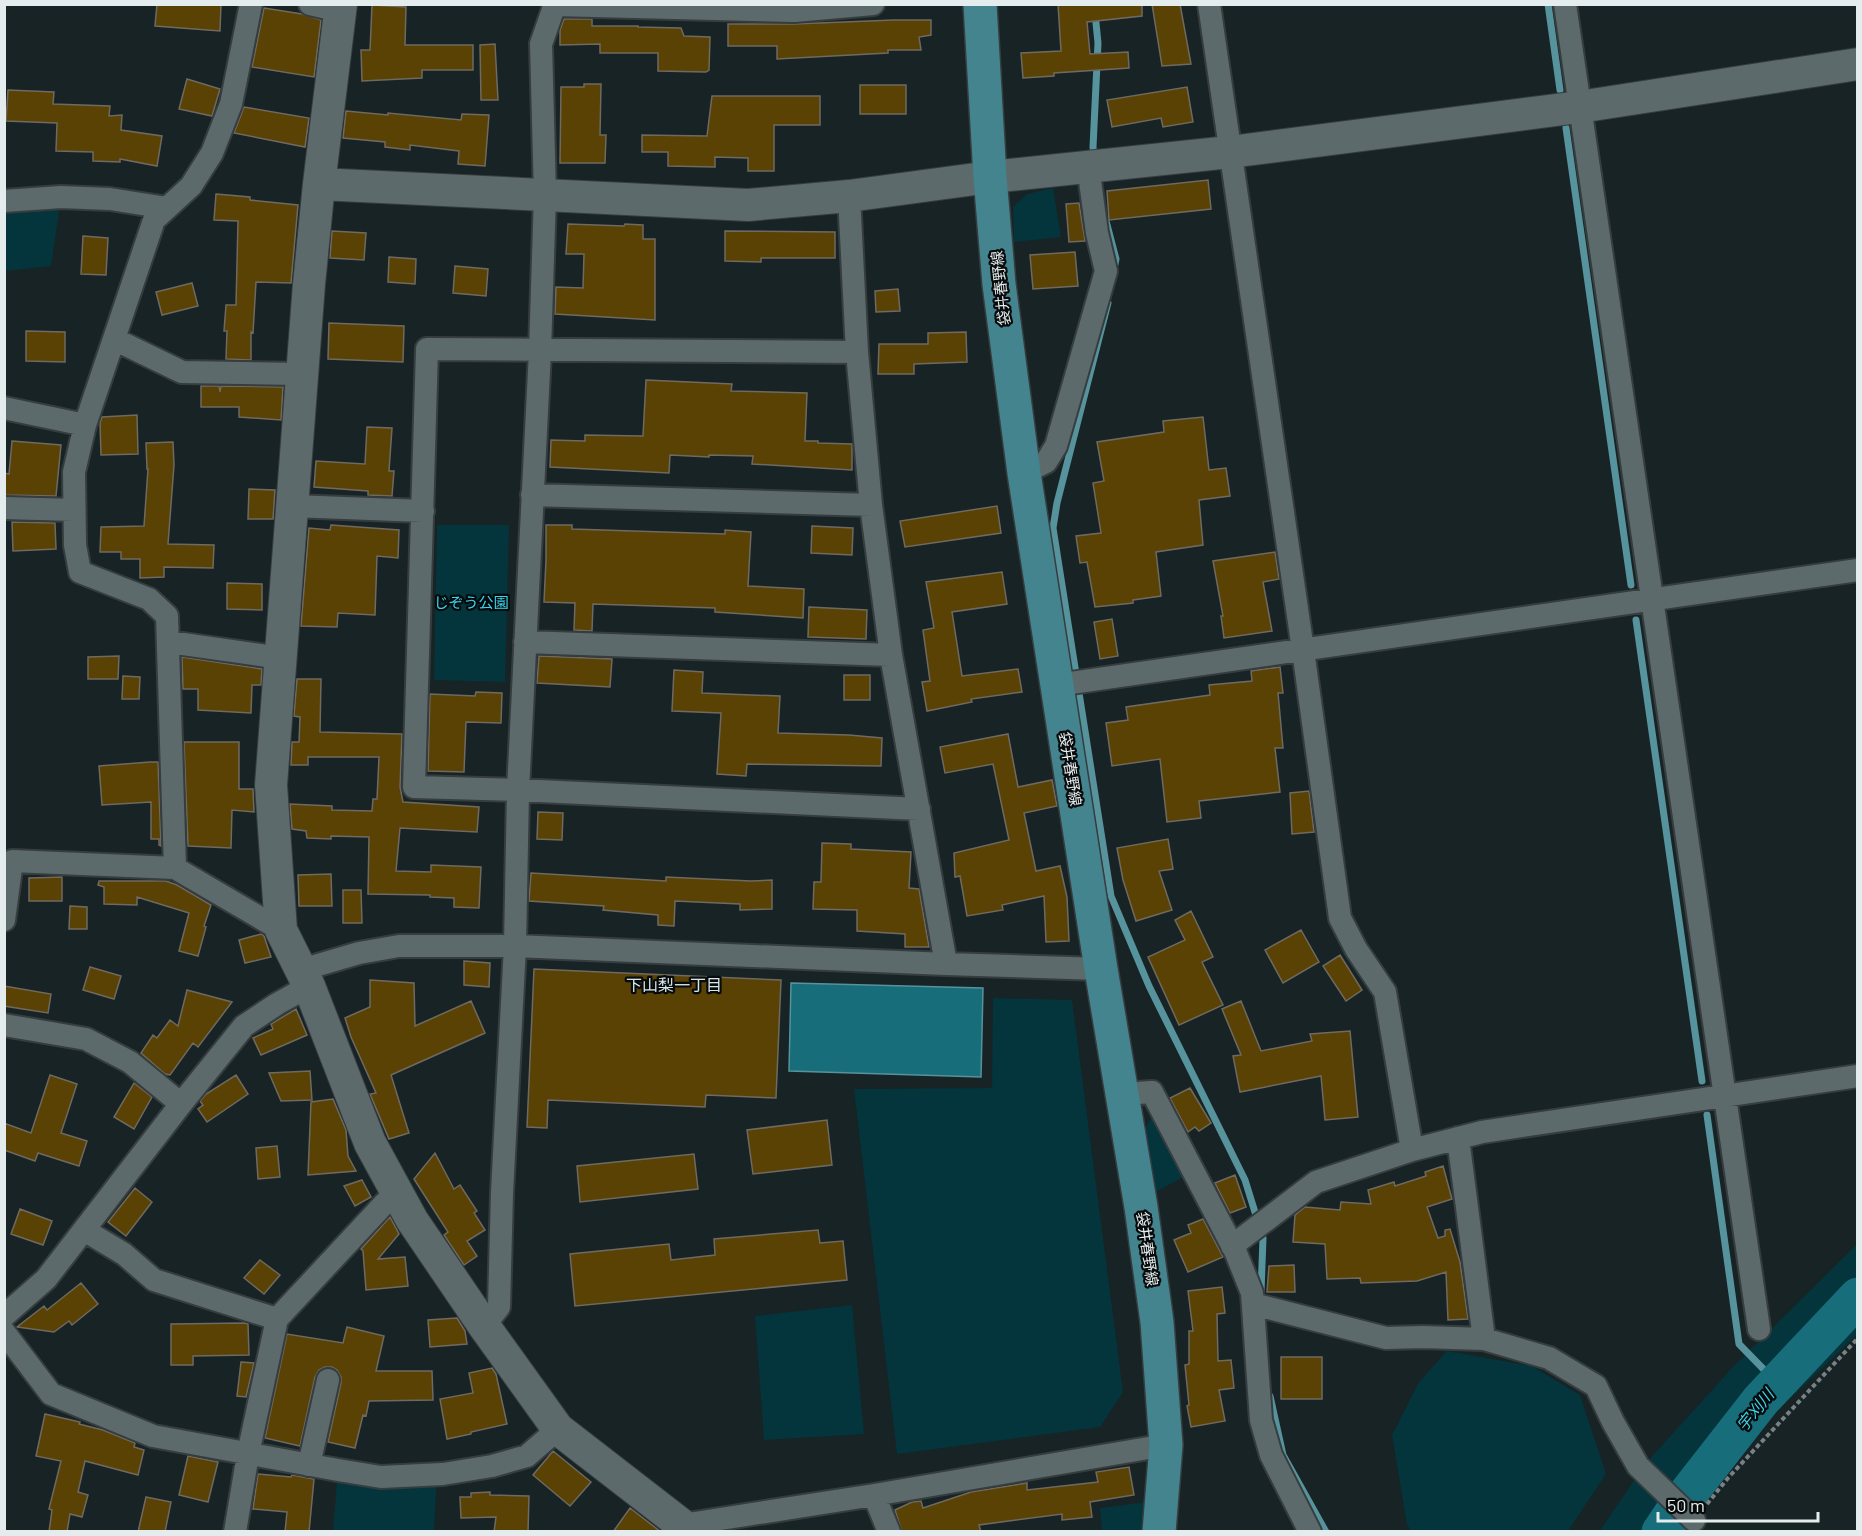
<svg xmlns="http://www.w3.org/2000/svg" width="1862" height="1536" font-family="Barlow,'Noto Sans JP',sans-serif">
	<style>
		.green { fill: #04343c }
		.water { fill: #186d7a; stroke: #56939c; stroke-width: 1.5 }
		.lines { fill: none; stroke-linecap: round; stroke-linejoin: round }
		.stream { stroke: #56939c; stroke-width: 7 }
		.river { stroke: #186d7a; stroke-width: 39 }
		.building { fill: #5a4104; stroke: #6f6a60; stroke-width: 1.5 }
		.street-casing { stroke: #363d3f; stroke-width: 26 }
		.secondary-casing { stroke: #363d3f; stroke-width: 34 }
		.primary-casing { stroke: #363d3f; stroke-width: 36 }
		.path { stroke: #788183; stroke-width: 4; stroke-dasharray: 4.5 3; stroke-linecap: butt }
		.street { stroke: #5d6a6c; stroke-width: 22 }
		.secondary { stroke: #5d6a6c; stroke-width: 32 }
		.primary { stroke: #43848f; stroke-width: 33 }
		.labels { text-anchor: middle; stroke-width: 4.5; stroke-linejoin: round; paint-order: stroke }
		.street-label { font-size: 15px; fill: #e5eced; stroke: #070b0c }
		.park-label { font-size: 15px; fill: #38d5ee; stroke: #070b0c }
		.neighbourhood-label { font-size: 16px; fill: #d8e6e9; stroke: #070b0c }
		.water-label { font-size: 16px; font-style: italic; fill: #39d6ee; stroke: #070b0c }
	</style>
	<rect width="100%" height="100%" fill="#182325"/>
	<path class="green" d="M1053,188L1061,237L1014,242L1013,207L1027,194Z
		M61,197L51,266L5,271V201Z
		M437,525H509L505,682L434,680Z
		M993,998L1072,1000L1123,1392L1100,1427L897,1454L854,1089L992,1088Z
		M1154,1113L1187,1175L1152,1194L1146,1127Z
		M1857,1244V1335L1780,1408L1706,1498L1686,1531L1599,1532L1646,1463L1732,1368Z
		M852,1305L864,1434L764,1440L755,1316Z
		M1447,1351L1532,1366L1580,1395L1606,1474L1568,1531L1412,1532L1407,1525L1392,1435L1419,1382Z
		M338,1470L437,1474L434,1531L333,1532Z
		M1147,1502L1144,1531H1102L1100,1508Z"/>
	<path class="water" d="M791,983L983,988L981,1077L789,1071Z"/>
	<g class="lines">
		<path class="stream" d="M1548,4L1560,90
			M1566,128L1631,585
			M1094,158L1093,147L1098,43L1095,13
			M1106,221L1116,259L1114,269
			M1108,303L1057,503L1053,528L1111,896L1149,986L1245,1180L1263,1238L1261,1292
			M1636,620L1702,1081
			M1707,1115L1739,1344L1777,1383
			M1270,1396L1283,1455L1326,1532"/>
		<path class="river" d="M1661,1532L1679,1505L1761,1400L1858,1297"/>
	</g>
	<path class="building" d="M157,4H221L220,31L155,26Z
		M1058,4H1142V16L1087,22L1090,54L1128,52L1129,68L1054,73V76L1023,78L1021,53L1061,51Z
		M1152,4H1180L1191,64L1162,66Z
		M372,5L406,7L405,45H473V70H422V78L362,81L361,50H370Z
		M264,8L302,14L321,20L314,77L252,67Z
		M564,19H592V26H638V27L681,28L684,36L710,37L709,70L706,72L658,71V53H600V44L560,45V30Z
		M894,20H931V35L919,37L921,50H888V53L777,59V46H728V24H794Z
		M495,44L498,100H481L480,45Z
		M187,79L220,89L212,116L179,109Z
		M584,84H601L600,135H606L605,163H560L561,87H584Z
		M860,85H906V114H860Z
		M1187,87L1193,122L1163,127L1161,118L1112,127L1107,100Z
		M8,90L54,92L53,104L110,106L109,116L122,115L121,130L162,136L157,166L120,159V162L93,161V152L56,151L57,123L6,121Z
		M712,96H820V125H774V171H748V158L715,157V167L668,166V152H642V135L707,136Z
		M244,107L309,118L305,147L234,133Z
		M346,111L388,115V113L461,120L462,114L489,115L485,166L458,164L459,151L410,145V150L385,147V142L343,138Z
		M1208,180L1211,209L1109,220L1107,191Z
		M216,194L250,197V200L298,205L291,283L256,282L253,333L251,332V360L226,359L227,331H224L226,305H236L238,221L214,220Z
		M1079,203L1085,241L1069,242L1066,204Z
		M568,224L624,226L625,224L643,225V239H655V320L555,314L556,287L583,288L584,254H566Z
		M332,231L366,233L364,260L330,258Z
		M725,231L835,232V258H761V262L725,261Z
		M83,236L108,238L106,275L81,274Z
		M1075,252L1078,286L1033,289L1030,255Z
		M389,257L416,259L415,284L388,282Z
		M455,266L488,269L486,296L453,293Z
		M192,283L198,306L162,315L156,292Z
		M898,289L900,311L876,312L875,291Z
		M329,323L404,326L403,362L328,359Z
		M26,331L65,332V362L26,361Z
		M966,332L967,362L914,364V374H878L879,344H928V333Z
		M646,380L732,384L731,391L807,393L805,441H818V443L852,444V470L752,464L753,456L709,455V457L670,455L669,473L550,467L551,440L585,441V435L643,436Z
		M201,386H219L220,392L221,386L283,387L281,420L239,417V407H201Z
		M137,415L138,454L101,455L100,423L102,417Z
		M1203,417L1209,470L1226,468L1230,496L1199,500L1203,545L1156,552L1161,596L1133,600V603L1095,607L1087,562L1080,563L1076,536L1101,533L1093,483L1104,481L1097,442L1164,432L1163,421Z
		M367,427L392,428L389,471H394L392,496L368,495V491L314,487L316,461L365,464Z
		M12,441L61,445L56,496L4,495V473L9,474Z
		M173,442L174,465L168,544L214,545L213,568L164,567V577L140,578V559H121V552H100L101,527L144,526L148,469H147L146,443Z
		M249,489L275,490L273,519H248Z
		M997,506L1001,533L905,547L900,521Z
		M12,522L55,523L56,549L13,551Z
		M331,525L399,530L398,558L377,556L375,615L338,613L337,627L301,626L309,528L330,530Z
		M546,525H572V529L725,534V530L751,532L748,586L804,589L803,618L715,612V608L593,604L592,631L574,630L575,603L544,602L546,560Z
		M812,526L853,528L852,555L811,553Z
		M1275,552L1279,579L1263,582L1272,631L1224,638L1221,616H1223L1213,561Z
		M1002,572L1007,604L952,612L962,676L1018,669L1022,692L971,699L972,702L927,711L922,682L930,681L923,630L934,628L926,582Z
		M227,583L262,584V610L227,609Z
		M809,607L867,610L866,639L808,637Z
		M1112,619L1118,656L1100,659L1094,622Z
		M119,656L118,679H88V657Z
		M539,656L612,659L610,687L537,683Z
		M182,657L262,669L261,685H252L251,713L198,710V689H183Z
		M1280,667L1283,693H1278L1283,748H1275L1280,792L1199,801L1201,818L1167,822L1160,759L1112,766L1106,723L1128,720L1126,707L1210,695L1209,685L1252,681L1251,671Z
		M674,670L703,672L702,693L780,696L778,733L849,735L882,738L881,766L747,764L746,776L717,774L721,713L672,711Z
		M844,675H870V700H844Z
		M123,676L140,677L139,699H122Z
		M297,679H321L320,732L402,734L400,787L403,802L479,807L477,832L400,828L396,871L431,872V865L481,867L479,908L454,907V898L430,897V895L368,894L369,837L331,836V839L307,838L306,831L292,829L290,804L332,806V810L372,811L373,799H377L379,757H308V765H291L292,742H299L300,717L294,716Z
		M476,692L502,693L501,723L466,722L464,772L428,771L430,694L475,696Z
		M1008,734L1018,787L1052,780L1057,806L1024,813L1036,871L1060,866L1067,897L1069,941L1046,942L1044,896L1002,905L1003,910L967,916L960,876L955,877L954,853L1009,840L993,764L945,773L940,747Z
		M184,742H239V789H253L254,812L232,810L231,848L188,846Z
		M150,762H158L161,846L159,845V839H151V802L102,805L99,766Z
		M1309,791L1314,832L1292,834L1290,793Z
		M538,812L563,813L562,840L537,839Z
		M1168,839L1173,869L1159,871L1172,910L1136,921L1123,880L1117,848Z
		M822,843L851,844V849L911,852L909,888L919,889L929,947H905V934L857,931V910L813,909L814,882H821Z
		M531,873L666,881V877L751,881L772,880V909L740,910V904L675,901L674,926L658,925V915L603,910L604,906L529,901Z
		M331,874L332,906H299L298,875Z
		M62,877V901H29V878Z
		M99,881H166L177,885L211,905L204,926L206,927L198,956L179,951L189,913L137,897V905L104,904V887L98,885Z
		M343,890H361L362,923H343Z
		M70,906L87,907V929H69Z
		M1191,911L1213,957L1202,962L1223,1005L1179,1025L1148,957L1185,940L1175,920Z
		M1301,930L1319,962L1283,983L1265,950Z
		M261,934L264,936L271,957L245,963L239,940Z
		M1340,955L1362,990L1346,1001L1323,966Z
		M464,961L490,963L489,987L464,985Z
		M90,967L121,976L114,999L83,990Z
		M534,969L781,980L776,1098L706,1095L705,1107L548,1100L547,1128L527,1127Z
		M370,980L414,983L415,1026L471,1001L485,1033L391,1075L409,1133L389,1139L370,1094L376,1093L351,1037L345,1018L370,1007Z
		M4,986L51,994L48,1013L4,1006Z
		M187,990L232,1002L198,1047L193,1043L170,1075L165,1074L141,1053L153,1035L157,1038L170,1020L178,1026Z
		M1241,1001L1261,1051L1312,1041L1310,1034L1350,1031L1358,1117L1325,1120L1321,1076L1240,1092L1233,1056L1241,1055L1222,1009Z
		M296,1009L307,1035L261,1055L253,1038L273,1029L271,1024Z
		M310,1071L312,1100L281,1101L269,1073Z
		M50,1075L77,1084L61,1133L87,1141L79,1166L38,1153L35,1161L4,1150V1123L31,1133Z
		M236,1075L248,1094L207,1122L198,1109L203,1105L200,1101L206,1094Z
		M134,1083L152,1097L134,1129L114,1117Z
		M1190,1088L1211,1123L1199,1131L1195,1127L1188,1132L1170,1098Z
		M333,1099L346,1130L348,1156L356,1171L308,1175L311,1102Z
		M827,1120L832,1165L753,1174L747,1130Z
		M277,1146L280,1177L258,1179L256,1148Z
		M435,1153L454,1189L460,1185L477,1211L474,1213L485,1230L467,1241L477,1256L464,1265L444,1235L448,1232L414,1179Z
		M694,1154L698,1189L580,1202L577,1166Z
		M1443,1166L1452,1199L1427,1207L1438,1238L1445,1236V1230L1450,1229L1460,1262L1468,1319L1448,1320L1446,1272L1417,1281L1361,1283L1360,1278L1327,1279L1325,1244L1293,1242L1295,1215L1305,1207L1340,1210L1341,1202L1371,1204L1368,1190L1394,1182L1395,1186L1426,1176L1425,1172Z
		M1235,1175L1246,1207L1230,1213L1215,1183Z
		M362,1180L371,1197L355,1206L344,1186Z
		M135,1188L152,1202L126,1236L108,1222Z
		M20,1209L52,1221L43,1245L11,1234Z
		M390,1217L399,1234L378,1259L405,1257L408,1286L366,1290L363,1251L361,1249Z
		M1203,1219L1223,1257L1188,1272L1174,1240L1191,1233L1188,1225Z
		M818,1230L820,1243L843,1241L847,1280L575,1306L570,1254L669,1244L671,1260L715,1255L714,1239Z
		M260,1260L280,1275L264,1294L244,1278Z
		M1294,1265L1295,1292H1267L1269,1266Z
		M81,1283L98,1304L72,1325L69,1321L54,1332L17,1327L44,1306L47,1310Z
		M1222,1287L1225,1313L1217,1314L1218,1361L1231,1360L1234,1388L1219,1390L1225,1421L1191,1427L1187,1406L1189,1405L1185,1365L1189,1364V1331H1193L1188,1291Z
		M457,1318L465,1331L467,1344L430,1347L428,1320Z
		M244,1323L248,1324L249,1355L193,1356V1365H171V1324Z
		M347,1327L384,1336L376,1371H432L433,1400L369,1401L366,1416L363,1415L355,1448L328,1442L341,1383V1377L337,1370L332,1367H325L319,1370L315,1377L300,1446L265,1438L287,1334L343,1343Z
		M1281,1357H1322V1399H1281Z
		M241,1362L254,1363L246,1397L237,1396Z
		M492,1368L496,1374L507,1424L471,1432V1434L447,1439L440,1399L473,1393L469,1373Z
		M45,1414L80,1422L79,1424L103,1430L135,1443L134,1447L144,1450L138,1475L85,1461L78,1492L88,1495L82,1517L70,1514L67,1532H49L52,1510L49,1509L61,1461L36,1456Z
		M553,1451L591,1482L570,1506L533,1475Z
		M188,1456L218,1462L208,1502L179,1495Z
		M1129,1467L1134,1495L1090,1502L1092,1517L1062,1520V1514L979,1525L981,1532H902L895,1510L912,1502L921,1501L923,1508L971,1492L1027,1483V1490L1098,1482L1096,1472Z
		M258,1474L291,1477L292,1475L314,1479L309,1532H285L287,1512L253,1509Z
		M490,1492V1495L529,1496L528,1532H494L496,1517L461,1518L460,1497H471V1493Z
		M146,1497L171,1502L165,1532H138Z
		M630,1508L661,1532H613Z"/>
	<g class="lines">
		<g class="street-casing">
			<path id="street" d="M310,4L340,11
				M1209,4L1303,650L1340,918L1356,949L1385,992L1412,1150
				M1565,4C1627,446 1698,887 1759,1329
				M555,5L794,11L873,4
				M849,196L857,352L871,505L891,655L946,964
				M4,201L61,197L110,199L167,208
				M114,339L182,372L302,374
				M857,352L427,349L414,787L518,790L919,809
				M4,408L85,425
				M1024,473L1046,462L1056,446L1106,271L1097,233L1088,166
				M532,495L871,505
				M292,506L423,511
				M4,508L74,510
				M169,642L281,658
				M525,642L891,655
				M1057,685L1858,570
				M175,868L167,616L149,599L80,572L75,545L74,472L85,425L154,220L191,186L212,153L231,104L251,4
				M4,920L12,861L175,868L281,930
				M301,970L359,953L399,946H515L946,964L1101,969
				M4,1025L86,1039L130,1062L181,1104
				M1122,1094L1152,1092L1236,1253L1252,1293L1261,1420L1271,1455L1310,1532
				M1458,1138L1484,1339
				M84,1230L124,1254L154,1280L277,1319L385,1203L399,1196
				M1232,1246L1316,1182L1412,1150L1482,1132L1858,1076
				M1253,1304L1386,1338L1423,1337L1484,1339L1549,1358L1596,1386L1613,1422L1638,1466L1694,1520
				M4,1316L46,1279L181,1104L244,1026L277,1004L309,986
				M484,1326L499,1307L502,1193L515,946L518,790L540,351L545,195L541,44L555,4
				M4,1332L51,1394L153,1436L338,1470L381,1477L443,1474L492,1466L527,1456L558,1429
				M309,1465L328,1380
				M874,1495L889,1532
				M682,1525L874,1495L1166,1445
				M235,1532L248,1454L277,1319"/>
		</g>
		<g class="secondary-casing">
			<path id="secondary" d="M341,4L319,184L309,284L271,785L281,930L309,986L370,1143L412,1220L484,1326L558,1429L691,1532
				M319,184L748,205L849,196L990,177L1230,152L1579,107L1858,64"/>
		</g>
		<g class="primary-casing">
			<path id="primary" d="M980,4L990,177L999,284L1024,473L1101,969L1141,1207L1157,1322L1166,1445L1159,1532"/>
		</g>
		<path class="path" d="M1707,1504L1728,1478L1858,1338"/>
		<use href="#street" class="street"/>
		<use href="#secondary" class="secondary"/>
		<use href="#primary" class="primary"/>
	</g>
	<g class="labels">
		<g class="street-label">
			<text transform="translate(1001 288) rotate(-96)" y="5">袋井春野線</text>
			<text transform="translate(1070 769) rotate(81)" y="5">袋井春野線</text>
			<text transform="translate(1147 1249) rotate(82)" y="5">袋井春野線</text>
		</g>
		<g class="park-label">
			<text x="471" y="608">じぞう公園</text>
		</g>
		<g class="neighbourhood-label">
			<text x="674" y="991">下山梨一丁目</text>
		</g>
		<g class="water-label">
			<text transform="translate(1755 1410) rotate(-51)" y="6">宇刈川</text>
		</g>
	</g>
	<rect width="1862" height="1536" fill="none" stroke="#e5eced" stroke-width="12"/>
	<path d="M1658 1512v9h160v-9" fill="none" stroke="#e5eced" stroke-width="3"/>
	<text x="1667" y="1512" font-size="18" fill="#e5eced" stroke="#070b0c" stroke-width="4.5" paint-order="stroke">50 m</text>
</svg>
